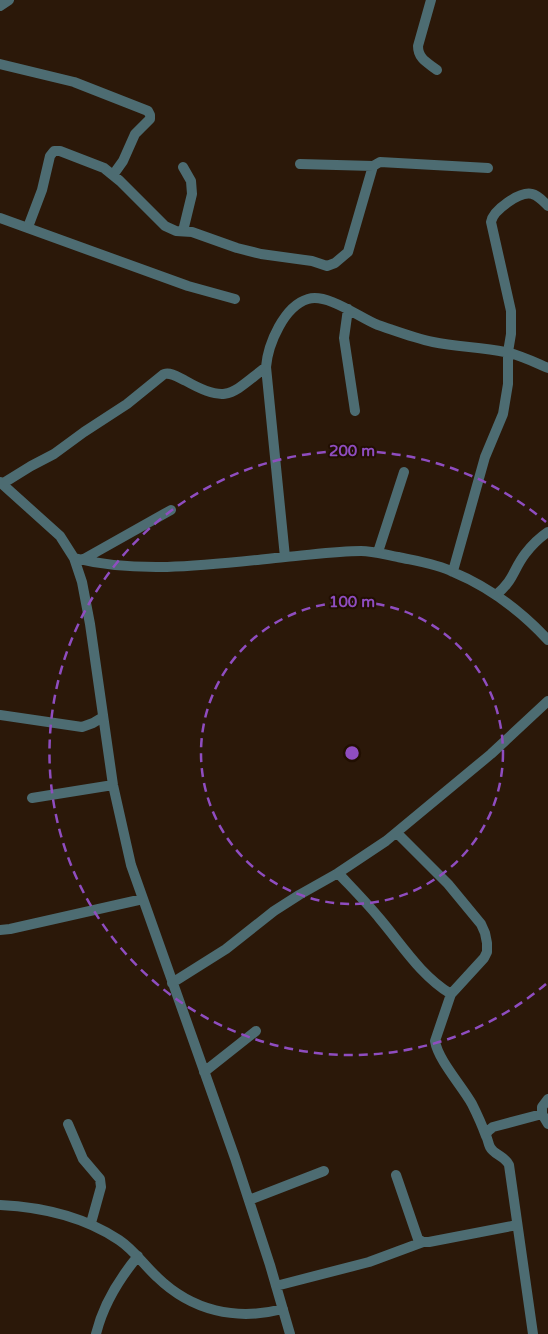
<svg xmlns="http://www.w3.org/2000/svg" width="548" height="1334" font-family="'Varela Round',sans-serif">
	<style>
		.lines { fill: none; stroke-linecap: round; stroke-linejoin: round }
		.minor { stroke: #4d6c72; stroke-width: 10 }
		.ring { fill: none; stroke: #8f4dc0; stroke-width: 2.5; stroke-dasharray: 9 6 }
		.centre { fill: #8f4dc0; stroke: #210f02; stroke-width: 2.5 }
		.ring-label { font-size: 15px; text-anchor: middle; font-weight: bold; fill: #8f4dc0; stroke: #210f02; stroke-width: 4; stroke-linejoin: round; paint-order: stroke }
	</style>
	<rect width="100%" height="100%" fill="#2b1809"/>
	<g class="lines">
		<path class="minor" d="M431,0L418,46C418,59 428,63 437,70
			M0,6L9,0
			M0,64L74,82L148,111L150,115V119L135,134L123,161L113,175
			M300,164L373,166
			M0,218L188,286L235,299
			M28,227L42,190L50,156L54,151H60L104,168L120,181L165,226L176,231L192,232L237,248L261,254L312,261L327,266L335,263L348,252L373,166L380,162L488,168
			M183,231L192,194L191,181L183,167
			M348,309L344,338L355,411
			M0,482L60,536L74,558L82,582L90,624L113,785L131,865L235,1158L270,1265L290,1334
			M2,484L31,466L54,454L84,432L127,404L164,374C172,372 179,378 186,381C228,405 232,393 266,367
			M378,552L404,472
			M285,557L266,367C268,344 284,306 308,299C328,293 360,318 378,325C396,331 414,338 433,342C457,347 481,347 505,352C520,355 534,362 548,368
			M74,558C142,575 216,564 285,557C310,555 336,551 361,551C374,551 386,555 398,557C416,561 437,564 453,572C489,587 522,612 548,640
			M82,560L171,510
			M453,571L485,457L503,414L508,384V352L511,334V311L491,222C493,210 520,191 532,194C538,195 543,201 548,206
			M496,595C514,580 513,570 525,554C532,545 539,538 548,532
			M0,715L82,727L93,723L103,717
			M32,798L113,785
			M397,833L448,884L481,924L485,933L487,943V952L484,958L451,994L435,1041C438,1060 462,1086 472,1104C477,1114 482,1125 486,1136C488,1139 488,1143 490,1147C494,1155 505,1156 509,1165L533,1334
			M338,873C352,888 367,903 380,919C402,945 421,976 451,994
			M0,930L10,929L143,899
			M172,983L226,949L274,911L299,895L338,873L386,841L491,754L548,701
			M204,1072L256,1031
			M548,1099L542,1107V1114L548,1124
			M68,1124L83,1159L100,1179L101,1187L91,1223
			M486,1135L488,1131L493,1127L542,1114
			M396,1175L418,1239L423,1242H429L517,1225
			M249,1200L324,1171
			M0,1205C42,1207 83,1216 119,1240C134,1250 144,1265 157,1277C192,1311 236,1321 283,1309
			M276,1286L369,1262L423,1242
			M96,1334C103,1305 119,1279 138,1256"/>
	</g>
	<g class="ring">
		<circle cx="352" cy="753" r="151"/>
		<path d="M546 984A302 302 0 1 1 546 522"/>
	</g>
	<circle cx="352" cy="753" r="8" class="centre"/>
	<g class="ring-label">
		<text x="352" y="456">200 m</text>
		<text x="352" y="607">100 m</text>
	</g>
</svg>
